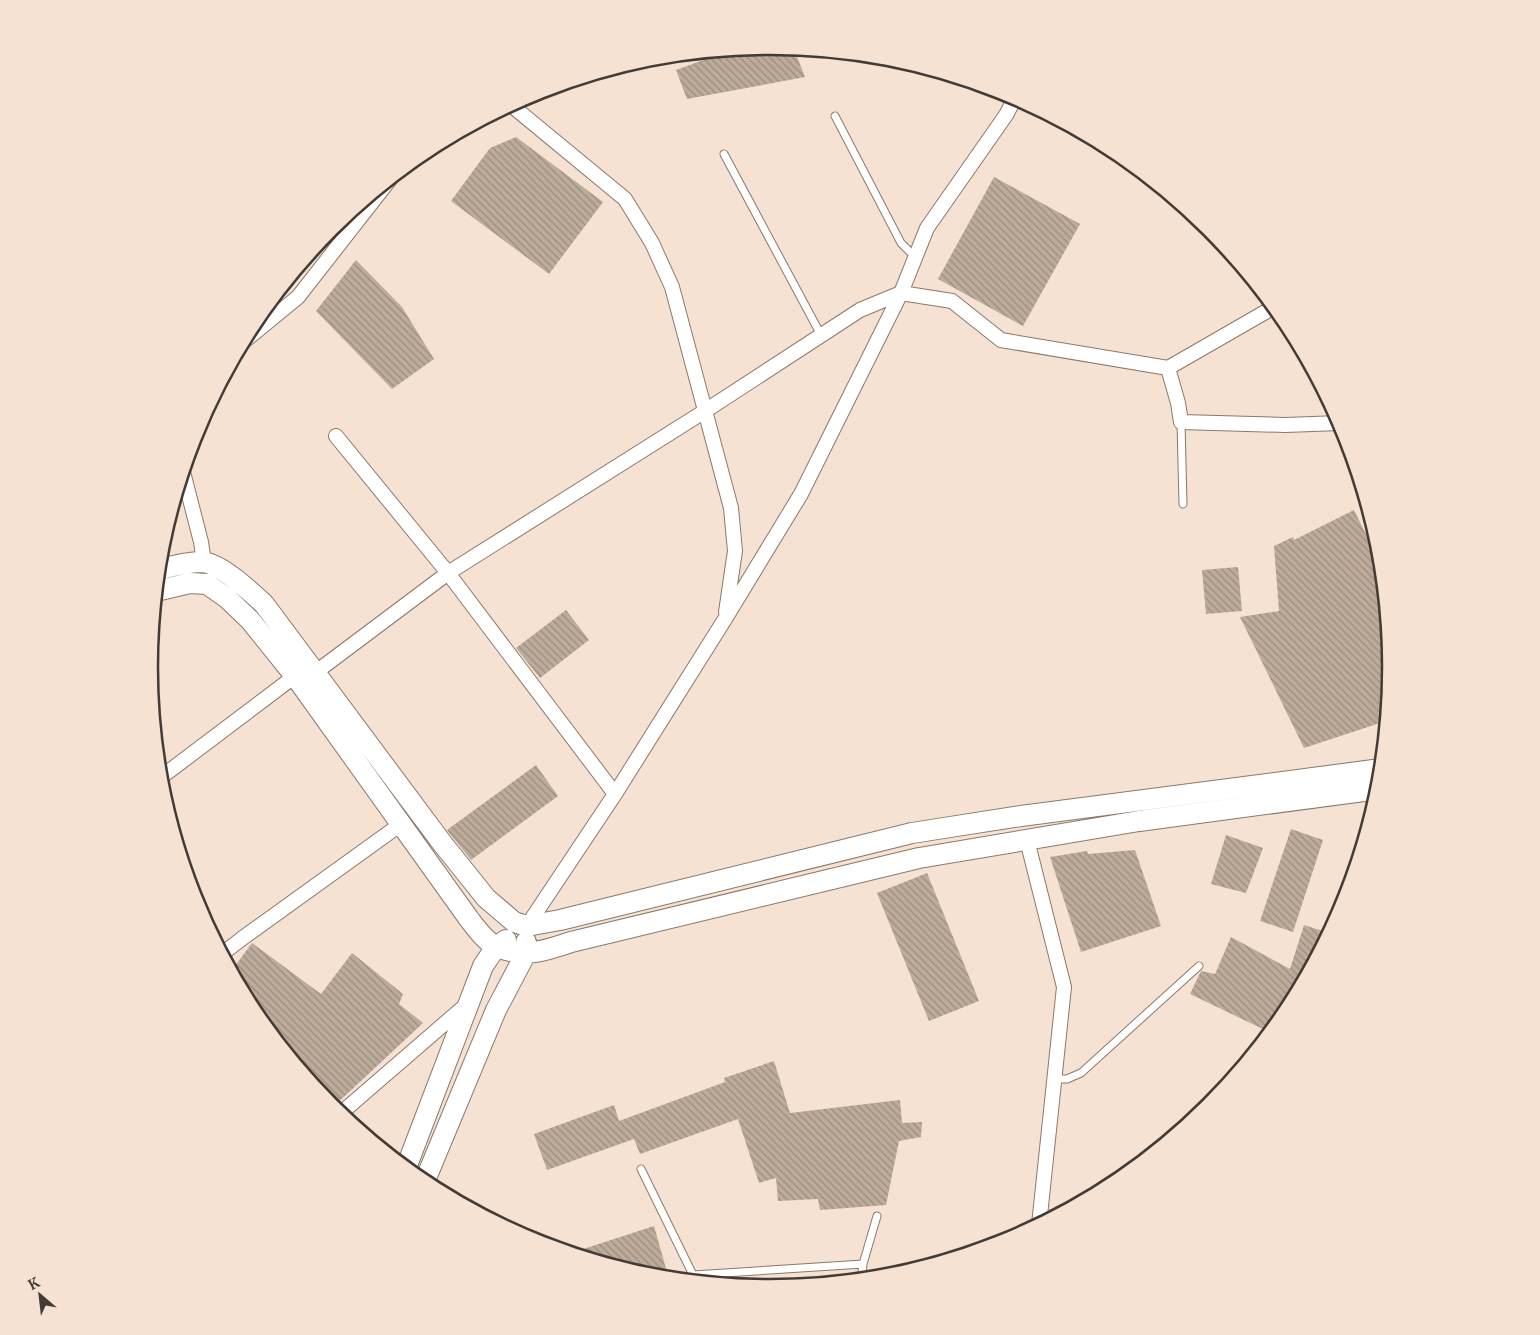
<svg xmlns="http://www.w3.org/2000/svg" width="1540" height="1335" font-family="Merriweather,serif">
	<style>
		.building { fill: url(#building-back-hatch) }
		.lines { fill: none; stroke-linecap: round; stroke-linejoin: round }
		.lane-casing { stroke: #8a796a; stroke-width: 9 }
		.street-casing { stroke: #8a796a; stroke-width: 16 }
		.secondary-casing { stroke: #8a796a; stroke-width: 22 }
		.lane { stroke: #fff; stroke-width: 7 }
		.street { stroke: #fff; stroke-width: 14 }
		.secondary { stroke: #fff; stroke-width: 20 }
		.rim { fill: none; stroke: #433b35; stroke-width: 2.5 }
	</style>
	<defs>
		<pattern id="building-back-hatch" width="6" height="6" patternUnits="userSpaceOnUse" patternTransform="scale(1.25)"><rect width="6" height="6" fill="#bdab9b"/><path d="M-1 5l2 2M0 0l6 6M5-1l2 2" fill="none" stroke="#9b8c7f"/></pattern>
	</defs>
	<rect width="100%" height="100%" fill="#f6e2d2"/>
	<path class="building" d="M770,46L794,49L805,77L687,99L676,70L730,50Z
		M516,137L603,202L549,274L451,201L490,148Z
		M994,177L1080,224L1023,326L938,279Z
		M356,260L402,307L434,359L392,389L316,311Z
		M1354,510L1381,565L1391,668L1386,721L1304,748L1240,617L1279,611L1274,546L1293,537L1294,540Z
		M1238,567L1242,611L1206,614L1202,570Z
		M566,610L589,640L540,678L516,648Z
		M536,765L558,796L471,860L447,830Z
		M1291,829L1323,840L1293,932L1260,921Z
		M1226,835L1263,848L1246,893L1211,884Z
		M1135,850L1161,926L1081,952L1050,857L1087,851L1088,854Z
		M927,873L979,1001L929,1021L877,893Z
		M1304,925L1329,933L1286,1013L1274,1028L1268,1026L1267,1031L1190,994L1201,971L1215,974L1231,937L1290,969Z
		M252,943L321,994L352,953L403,994L399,1004L423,1023L332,1108L253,1012L232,973V970Z
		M774,1061L790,1113L900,1100L902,1123L922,1122L921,1137L899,1141L886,1205L820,1210L818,1199L778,1201L776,1178L759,1183L738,1119L640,1154L634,1139L547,1170L534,1134L614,1105L619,1121L725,1082L724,1078Z
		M654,1226L669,1279L649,1277L571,1253Z"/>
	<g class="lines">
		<g class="lane-casing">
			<path id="lane" d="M835,116L901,243L910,252L916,255
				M724,154L821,335
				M1181,422L1183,504
				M1055,1079H1067L1081,1073L1199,966
				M641,1169L696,1281
				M693,1275L863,1264
				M861,1280L863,1264L877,1216"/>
		</g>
		<g class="street-casing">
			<path id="street" d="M511,105L625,199L652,243L672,287L731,508L735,551L726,612
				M242,343L298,297L391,178
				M1168,368L1178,403L1181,422L1285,425L1340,423
				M336,436L448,573L615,794
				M183,472L201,542L204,562
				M316,672L448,573L705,411L860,310L901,293L952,301L1001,340L1168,368L1274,307
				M160,778L295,676
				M1027,840L1064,987L1039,1225
				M527,926L615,794L725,619L801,494L901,293L927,228L1006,115L1015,98
				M222,954L244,937L401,824
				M340,1114L466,1005"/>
		</g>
		<g class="secondary-casing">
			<path id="secondary" d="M158,570C172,566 187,562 202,562C220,563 250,591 264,604L442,843L486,898L514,922L527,926L560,920L912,833L1021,816L1381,769
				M156,591L190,583L207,584L227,598L250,620L295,676L469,919C476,928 486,942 497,947C524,958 545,951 571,942L919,858L1139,821L1379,789
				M406,1168L483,966L496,947L506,940
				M424,1183L496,1010L526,953V942"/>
		</g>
		<use href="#lane" class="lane"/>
		<use href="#street" class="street"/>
		<use href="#secondary" class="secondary"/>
	</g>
	<path d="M0 0H1540V1335H0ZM158 667a612 612 0 1 1 1224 0a612 612 0 1 1-1224 0Z" fill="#f6e2d2" fill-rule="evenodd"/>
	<path class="rim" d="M158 667a612 612 0 1 1 1224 0a612 612 0 1 1-1224 0Z"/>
	<g transform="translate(40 1295) rotate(332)" stroke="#f6e2d2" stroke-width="4" paint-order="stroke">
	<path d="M0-4L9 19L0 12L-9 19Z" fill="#433b35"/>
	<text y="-8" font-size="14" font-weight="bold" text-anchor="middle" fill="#433b35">K</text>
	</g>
</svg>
